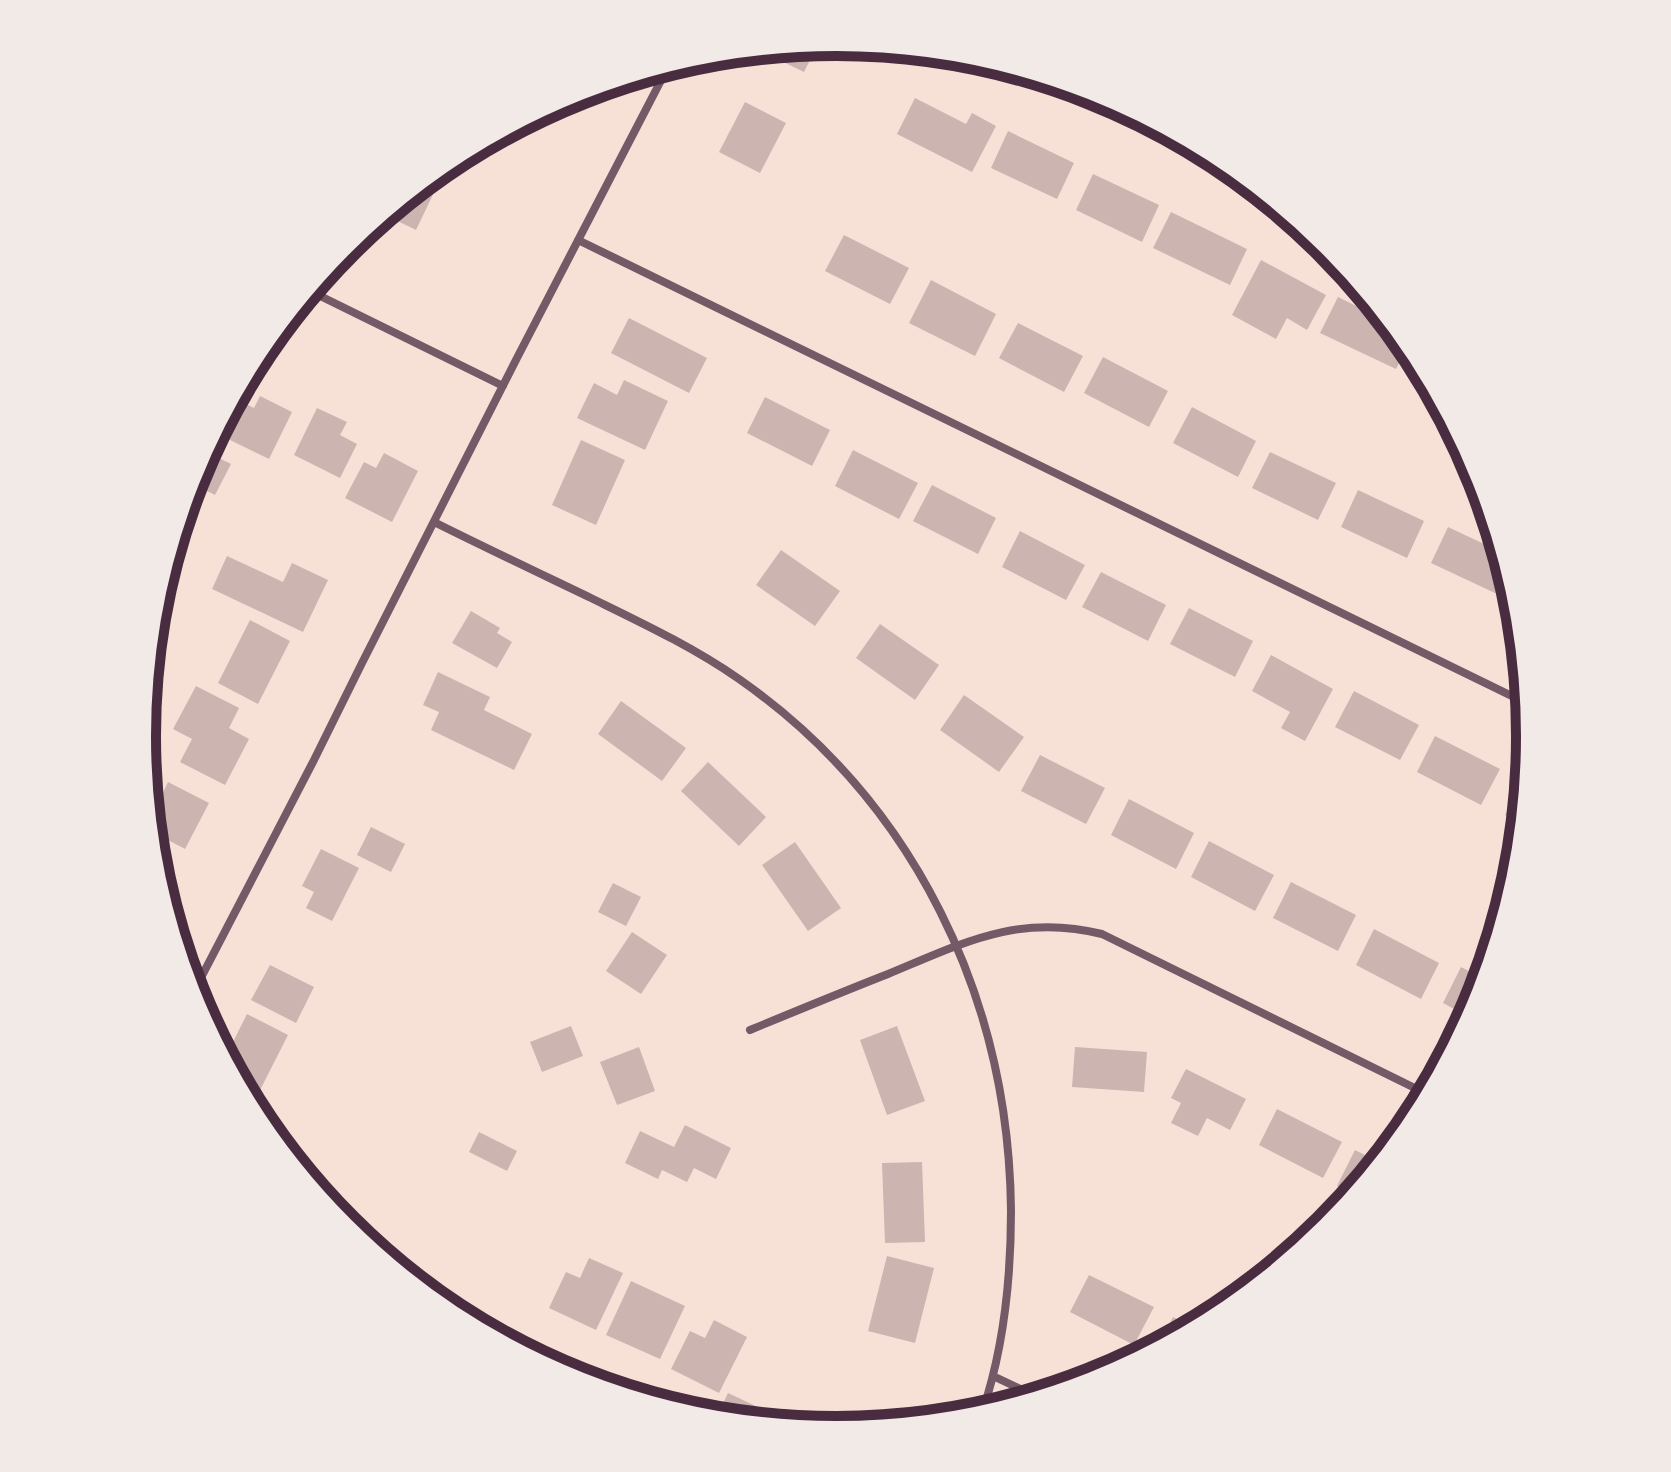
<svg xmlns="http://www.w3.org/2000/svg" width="1671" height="1472" font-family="'Roboto Condensed',sans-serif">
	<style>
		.building { fill: #ccb4b1 }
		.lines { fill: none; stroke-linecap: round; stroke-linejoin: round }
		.minor { stroke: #755966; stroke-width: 8 }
		.rim { fill: none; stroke: #4a2c40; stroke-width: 10 }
	</style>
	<rect width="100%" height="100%" fill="#f7e1d7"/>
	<path class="building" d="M818,44L804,72L771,56L774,48Z
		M915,98L966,124L972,113L996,126L972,172L897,134Z
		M745,102L786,123L760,173L719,152Z
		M1008,131L1074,163L1057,199L991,168Z
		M450,159L416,230L383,214Z
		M1093,174L1159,205L1142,242L1076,210Z
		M1171,212L1247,249L1230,285L1153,248Z
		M844,235L909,268L890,304L825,271Z
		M1261,260L1326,295L1307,330L1287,318L1276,339L1232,315Z
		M931,280L996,314L975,356L909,323Z
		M1338,297L1389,322L1408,345L1396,369L1320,333Z
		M629,318L707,358L689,393L611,353Z
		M1018,323L1083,356L1064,392L999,358Z
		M1103,357L1168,391L1149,427L1084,393Z
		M1417,358L1418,361L1431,385L1409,375Z
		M624,380L668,401L645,450L577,418L594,383L617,395Z
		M260,396L292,412L269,459L222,436L240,401L254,408Z
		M765,397L830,430L812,466L747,433Z
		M1192,407L1256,441L1238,477L1173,443Z
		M317,408L347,422L340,435L357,444L340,478L294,455Z
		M581,440L625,460L596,525L552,505Z
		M853,450L918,483L899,519L835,486Z
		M205,451L231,464L215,495L191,483L195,470Z
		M1270,452L1336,483L1318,520L1252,488Z
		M384,453L418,471L392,522L345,498L364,462L376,468Z
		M932,485L996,518L978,554L913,521Z
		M1358,490L1424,521L1407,558L1341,527Z
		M1448,527L1501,552L1508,572L1497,594L1431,563Z
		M1020,531L1085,565L1066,600L1002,567Z
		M781,550L840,591L815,626L756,585Z
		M227,556L283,582L292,563L328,580L303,632L212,589Z
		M1101,572L1166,605L1148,641L1082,607Z
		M1189,608L1253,641L1235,677L1170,644Z
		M471,611L500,628L497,633L512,642L497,668L452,643Z
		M250,620L290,641L258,704L218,683Z
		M880,624L939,665L915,700L856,658Z
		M1271,655L1333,689L1305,741L1281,728L1290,712L1252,691Z
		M438,672L490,697L484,710L532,734L514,770L431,730L439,712L423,705Z
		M196,686L239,708L229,728L249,739L225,785L180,762L192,739L173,729Z
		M1354,691L1419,725L1400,760L1335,727Z
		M964,695L1024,737L999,772L940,730Z
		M621,701L686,748L662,781L598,734Z
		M1435,736L1500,769L1481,805L1417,772Z
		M1040,755L1105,788L1086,824L1021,791Z
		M708,762L766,817L739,846L681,791Z
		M1525,776H1526L1521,824L1505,815Z
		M168,782L209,803L185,849L151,831L150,819Z
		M1129,799L1194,833L1176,869L1111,835Z
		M371,827L405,844L391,872L357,855Z
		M1209,841L1274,875L1255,911L1191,877Z
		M795,842L841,908L808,931L762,865Z
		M321,849L359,868L332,921L306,908L314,892L302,886Z
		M154,864L172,874L162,895L155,871Z
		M1291,882L1356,915L1338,951L1273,918Z
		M613,883L641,897L626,926L598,912Z
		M1374,929L1439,963L1421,999L1356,965Z
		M632,932L667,955L641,994L606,971Z
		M270,965L314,987L296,1023L251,1000Z
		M1461,967L1484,979L1476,1002L1469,1017L1443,1003Z
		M247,1014L288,1035L252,1106L250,1105L225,1058Z
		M571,1026L583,1056L542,1072L530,1042Z
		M897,1026L925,1101L887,1115L860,1040Z
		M639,1047L655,1091L617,1105L600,1062Z
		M1075,1047L1147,1052L1144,1092L1072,1087Z
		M1186,1069L1246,1099L1230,1130L1207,1118L1198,1136L1171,1123L1181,1103L1171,1098Z
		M1277,1109L1342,1142L1323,1178L1259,1145Z
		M685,1125L731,1148L716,1179L694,1168L687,1182L662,1170L658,1179L625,1163L640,1131L674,1147Z
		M479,1132L517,1151L507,1171L469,1152Z
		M1355,1150L1379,1162L1353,1194L1337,1186Z
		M922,1162L925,1242L885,1243L882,1163Z
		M887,1256L934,1268L915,1343L868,1331Z
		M589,1258L623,1273L596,1330L549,1308L566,1272L580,1278Z
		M1089,1275L1154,1307L1134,1345L1070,1312Z
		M1243,1279L1255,1285L1228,1307Z
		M631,1281L685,1306L660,1359L606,1335Z
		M1173,1317L1194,1328L1158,1347Z
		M714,1320L747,1337L719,1393L671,1369L690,1331L705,1338Z
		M728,1393L762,1409L756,1422L716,1418Z"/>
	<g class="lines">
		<path class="minor" d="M1061,83L1226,163
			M578,240L1526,703
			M308,290L503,386
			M434,522C486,548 539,573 591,598C642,623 693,647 739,679C915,802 1009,999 1011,1211C1011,1280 1004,1348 982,1413
			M192,995L314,760L362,663L518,356L669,65
			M750,1030C796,1011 842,992 888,974C963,943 1019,913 1102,934L1427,1094
			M993,1376L1037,1397"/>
	</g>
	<path d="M0 0H1671V1472H0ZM156 736a680 680 0 1 1 1360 0a680 680 0 1 1-1360 0Z" fill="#f1eae7" fill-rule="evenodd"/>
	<path class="rim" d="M156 736a680 680 0 1 1 1360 0a680 680 0 1 1-1360 0Z"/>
</svg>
